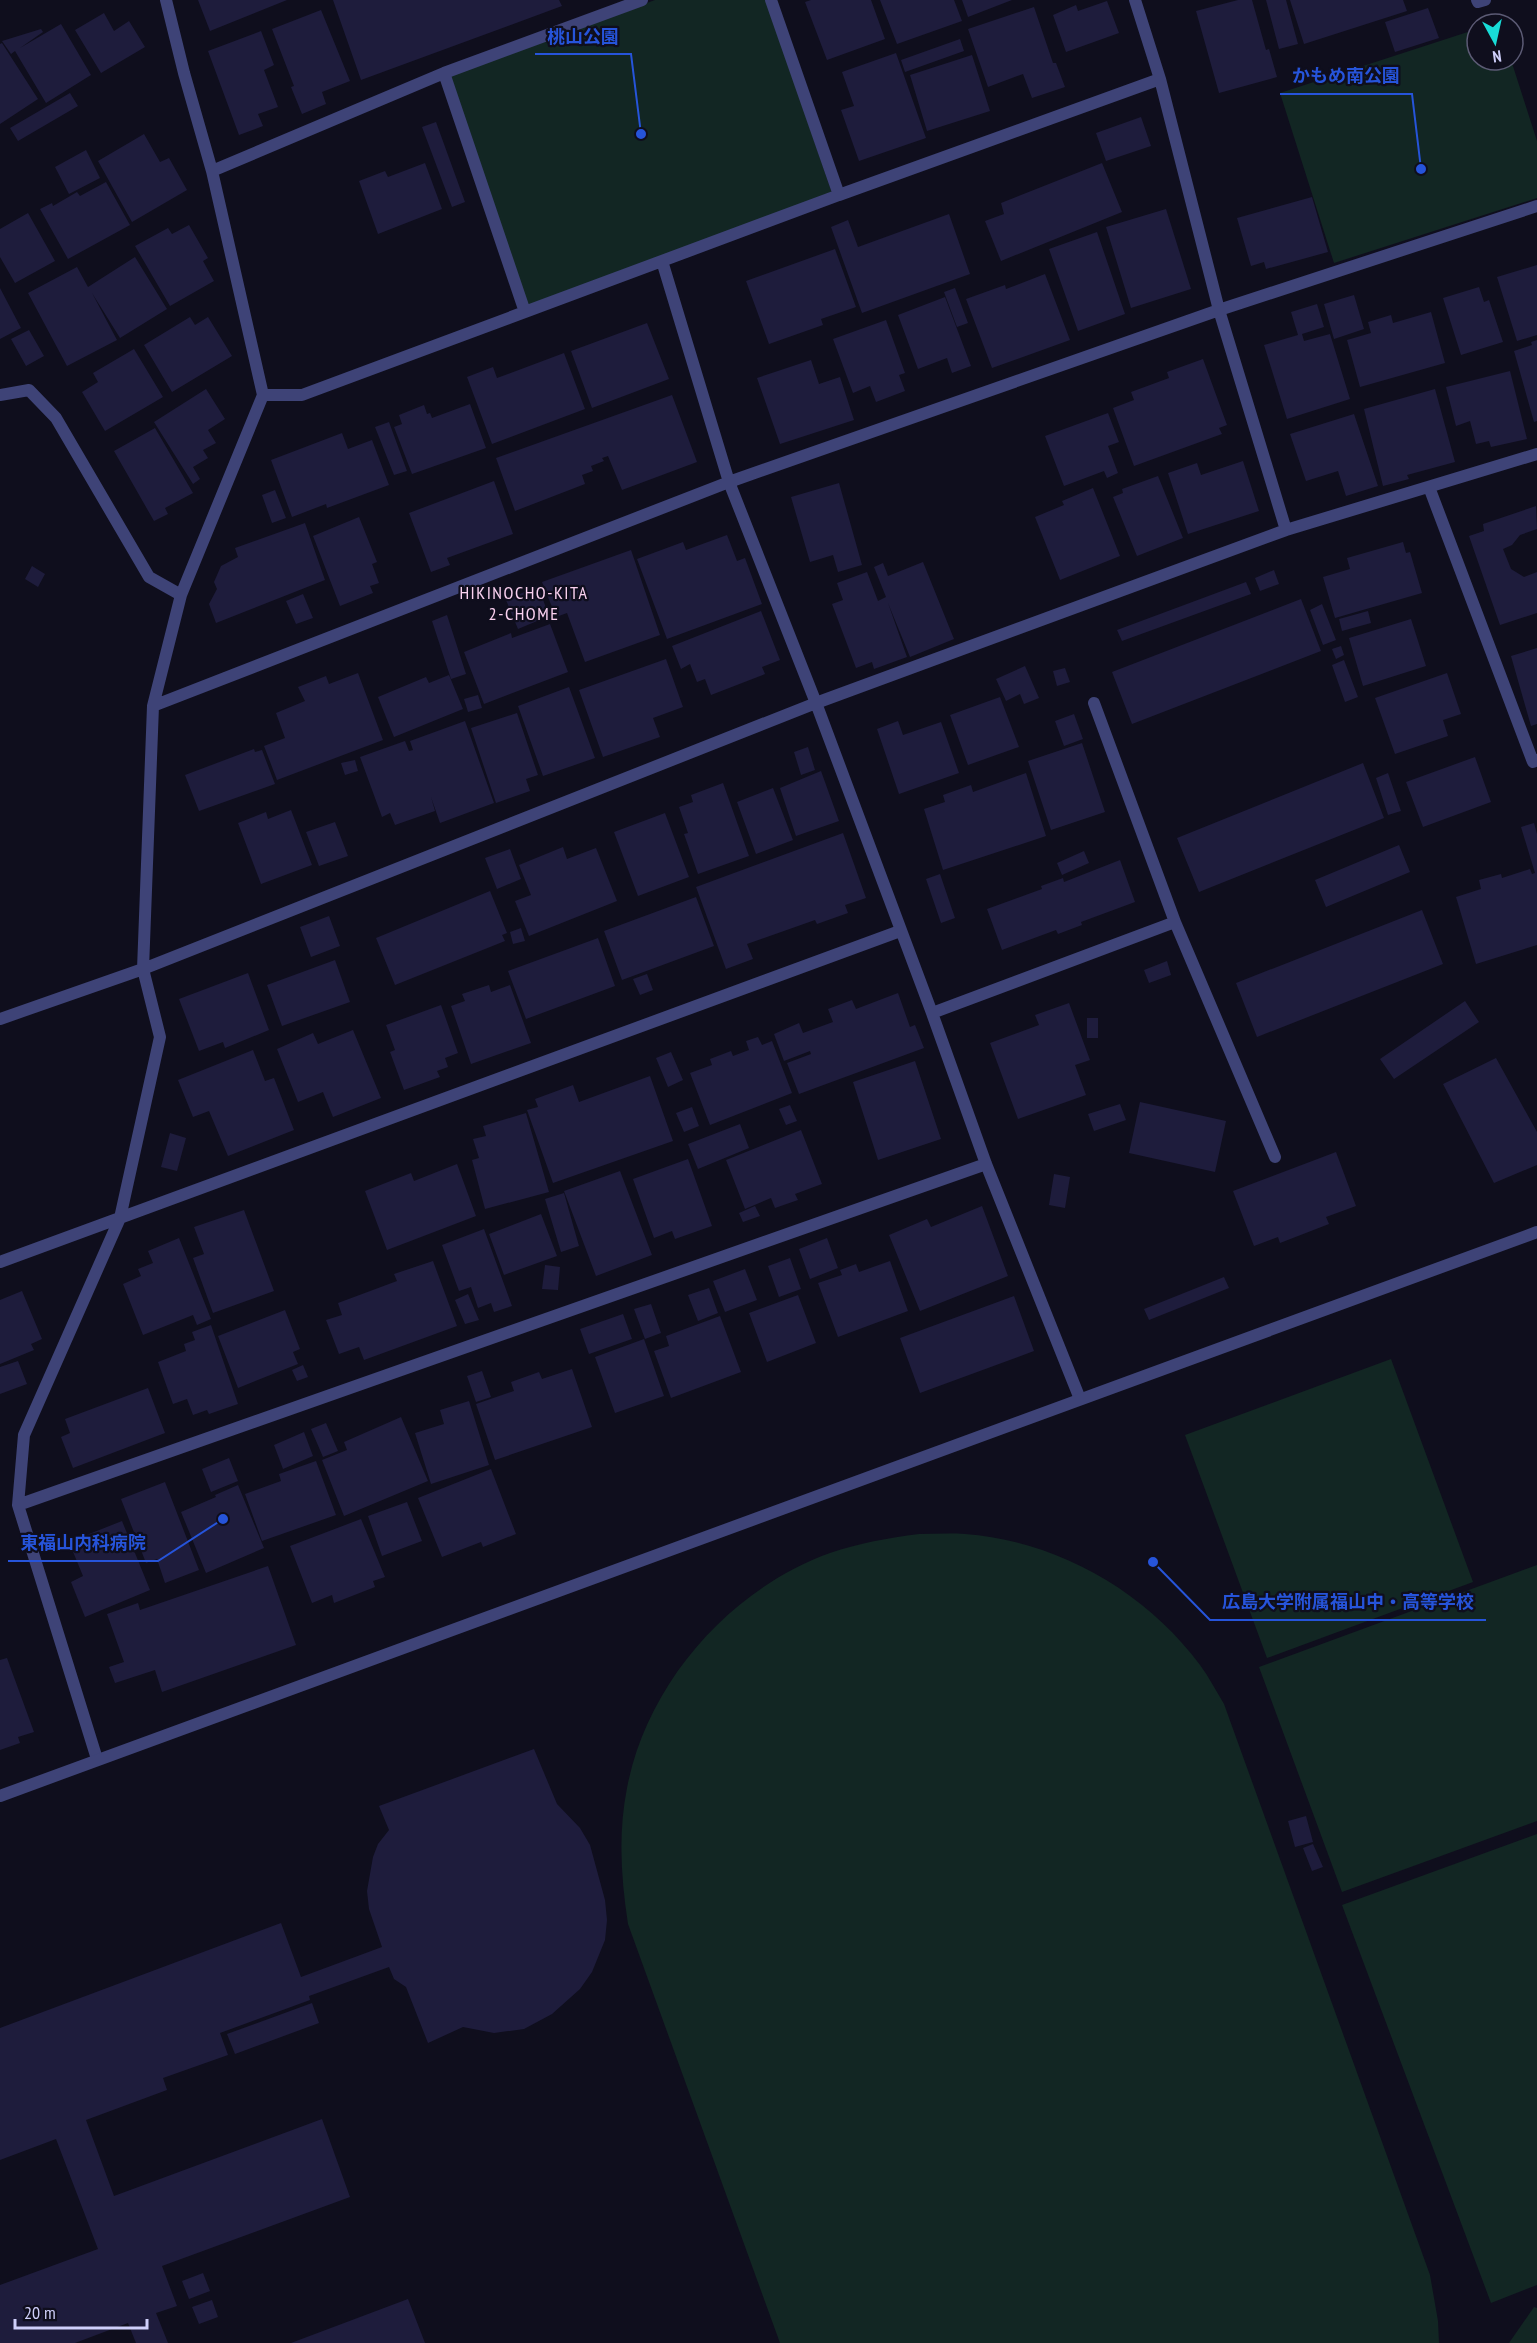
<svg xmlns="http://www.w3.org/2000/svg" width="1537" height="2343" font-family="'PT Sans Narrow','Noto Sans JP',sans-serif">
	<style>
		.green { fill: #122623 }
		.building { fill: #1e1c3c }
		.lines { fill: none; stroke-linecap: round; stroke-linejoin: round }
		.minor { stroke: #3e4377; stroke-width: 12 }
		.tertiary { stroke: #3e4377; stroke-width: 12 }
		.labels { text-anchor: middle; stroke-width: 4.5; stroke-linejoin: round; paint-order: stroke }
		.neighbourhood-label { font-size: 18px; letter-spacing: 1.5px; fill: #fad1f0; stroke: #0f0e1d }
		.leader { fill: none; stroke: #2654da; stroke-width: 2 }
		.callout-dot { fill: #2654da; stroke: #0f0e1d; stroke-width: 2 }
		.callout-label { font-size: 18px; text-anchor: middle; font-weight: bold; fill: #2654da; stroke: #0f0e1d; stroke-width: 4.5; stroke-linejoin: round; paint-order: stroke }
	</style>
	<rect width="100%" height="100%" fill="#0f0e1d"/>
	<path class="green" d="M655,0H766L832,193L528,306L449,76Z
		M1477,29V60H1511L1537,141V198L1334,263L1280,93Z
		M1391,1359L1473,1582L1267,1658L1185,1435Z
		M919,1534C934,1534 950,1533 965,1534C1057,1541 1145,1591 1200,1665C1209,1677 1216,1691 1224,1704L1430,2275L1438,2321L1439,2343H780L628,1924C621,1878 618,1834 627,1788C647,1683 730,1589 830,1553C859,1543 888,1538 919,1534Z
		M1537,1565V1821L1342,1892L1259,1667Z
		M1537,1834V2285L1491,2303L1342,1905Z
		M1534,2307L1537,2308V2343H1509Z"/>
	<path class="building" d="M198,0H287L210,31Z
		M333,0H559L562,6L361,80Z
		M811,0H871L885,39L827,60L805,2Z
		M880,0H954L962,21L897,44Z
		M962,0H1012L968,17Z
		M1238,0H1252L1266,50L1269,49L1277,77L1219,93L1196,11Z
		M1266,0H1286L1298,44L1279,49Z
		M1290,0H1403L1407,11L1304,44Z
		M1107,1L1119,33L1066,52L1053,15L1076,5L1078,11Z
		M1034,7L1053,63H1056L1065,87L1032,98L1023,74L988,87L968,29Z
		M1428,8L1439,38L1395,52L1385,22Z
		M321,10L350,81L322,92L326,104L302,114L291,87L294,86L272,29Z
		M104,13L114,31L129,21L145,47L101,73L75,30Z
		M61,24L91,75L46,103L15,51L11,54L2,41L41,29L43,32L20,48Z
		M261,31L274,65L264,70L278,107L258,114L263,126L239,135L208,51Z
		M960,39L964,51L905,72L901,60Z
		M2,43L38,99L0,124V44Z
		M896,53L926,138L859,161L841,110L854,106L842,72Z
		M972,55L990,111L927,131L910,75Z
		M70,93L78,106L18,141L10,128Z
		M1141,117L1151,146L1106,161L1096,133Z
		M436,122L465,202L452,207L422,127Z
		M144,134L160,162L169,158L187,190L132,222L98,161Z
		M86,150L100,178L69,194L55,167Z
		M425,163L442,209L378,234L359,181L385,171L388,177Z
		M1102,163L1122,212L1001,261L985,221L1004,214L1001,203Z
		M106,182L130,225L68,259L40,209L52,203L53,206L77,192L80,196Z
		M1312,197L1328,252L1266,269L1264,262L1251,266L1237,218Z
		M1166,209L1191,289L1131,308L1106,227Z
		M28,213L55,261L15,283L0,257V229Z
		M949,214L970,274L862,313L831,227L848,220L858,247Z
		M189,225L208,258L203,261L214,281L170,306L135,246L168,228L172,234Z
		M1097,232L1125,314L1078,331L1049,249Z
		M835,249L856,307L821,319L823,325L769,344L746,281Z
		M135,257L167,309L120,338L92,293L117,340L67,366L28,293L77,267L88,287Z
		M1537,265V335L1517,341L1497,277Z
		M1045,274L1070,340L992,368L966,299L1005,285L1006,289Z
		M1479,287L1484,302L1489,300L1503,342L1461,355L1443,298Z
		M0,288L21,328L0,339Z
		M955,288L968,323L957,327L944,292Z
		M1354,295L1364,329L1334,339L1324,304Z
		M945,297L971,366L952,373L947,358L918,369L898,315Z
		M1317,304L1324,327L1302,334L1304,341L1330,334L1350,399L1287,419L1264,345L1298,335L1291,312Z
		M1431,312L1445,363L1360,387L1347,340L1371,333L1368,322L1391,315L1393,323Z
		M190,317L195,325L208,317L232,356L172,392L144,345Z
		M886,320L905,373L899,375L905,391L876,402L870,386L853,393L833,339Z
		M647,323L669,379L592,408L571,351Z
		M29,330L44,356L26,366L11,339Z
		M1537,340V421L1534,422L1514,351L1532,345L1531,342Z
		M134,349L163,397L105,431L82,392L98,382L93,373Z
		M564,353L585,409L492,444L467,377L493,367L497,378Z
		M1203,359L1227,425L1219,428L1222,434L1134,466L1113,408L1134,400L1131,392L1169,378L1167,372Z
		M811,360L819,384L840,377L854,420L780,444L757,378Z
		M1510,371L1527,439L1491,447L1489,441L1476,444L1470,421L1456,426L1446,387Z
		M206,389L225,419L208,430L216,443L203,450L208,458L193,467L200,479L193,484L154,422Z
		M1435,389L1455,462L1407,475L1409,479L1383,486L1364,409Z
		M672,395L697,462L622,490L608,456L602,458L604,461L591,466L593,471L582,475L585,484L515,511L496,458Z
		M470,404L486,448L412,474L394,427L402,424L399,415L424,405L427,414L430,413L432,418Z
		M1108,413L1119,442L1108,446L1118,473L1107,478L1104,471L1064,486L1045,436Z
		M1354,414L1378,486L1346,496L1338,471L1306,481L1290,434Z
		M389,422L407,471L394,475L375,427Z
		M155,428L193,493L165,508L168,514L154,521L114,451Z
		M342,433L348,449L372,440L389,485L327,508L326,504L292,517L271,460Z
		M1243,461L1259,511L1188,534L1168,473L1197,463L1201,475Z
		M1158,476L1183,538L1137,556L1113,497L1123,493L1122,489Z
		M494,481L513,534L447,558L450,565L431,572L409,513Z
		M839,483L862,565L838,572L833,555L810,562L791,497Z
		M1093,488L1120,556L1060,580L1035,517L1064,505L1062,501Z
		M275,490L286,518L272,523L262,495Z
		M1536,506L1537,529L1520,535L1512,545L1503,549L1511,569L1524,577L1537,572V613L1500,625L1469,536L1484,531L1483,524Z
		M359,517L377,562L372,564L379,583L370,586L373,593L340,606L313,536Z
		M305,523L325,580L216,623L209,604L217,589L214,582L221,566L238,557L235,548Z
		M727,535L737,561L745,558L762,604L667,639L637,559L683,542L686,550Z
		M1403,542L1406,553L1410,552L1422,593L1335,618L1323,577L1350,569L1347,558Z
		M631,550L660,635L585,662L567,613L556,617L542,582Z
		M923,562L954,639L910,657L888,603L907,657L874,669L872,662L856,668L832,604L843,600L837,583L867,572L878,601L886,597L874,567L883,563L888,576Z
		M32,566L45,574L38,587L25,579Z
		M1274,570L1279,584L1260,591L1255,578Z
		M1246,582L1251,594L1122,641L1117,630Z
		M538,586L549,616L518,629L506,600Z
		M303,594L313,618L296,624L286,601Z
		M1301,599L1321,651L1132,724L1112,672Z
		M1322,604L1336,640L1323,645L1310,610Z
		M761,611L780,660L762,667L765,674L711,695L705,679L697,682L690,664L681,669L672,646Z
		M1368,611L1371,623L1342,631L1339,619Z
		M447,615L466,674L451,679L432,621Z
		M1411,619L1426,666L1363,686L1349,638Z
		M550,624L568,672L484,704L464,652L511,633L512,638Z
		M1341,646L1344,655L1336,659L1332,649Z
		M1537,648V724L1531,726L1511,656Z
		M666,659L683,707L653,718L660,737L603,757L579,690Z
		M1344,660L1358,697L1345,702L1332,665Z
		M1025,666L1039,698L1024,704L1020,694L1006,701L996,679Z
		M1065,668L1070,682L1057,686L1053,671Z
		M358,673L383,740L277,780L264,746L285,738L276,713L305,701L298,687L326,676L329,684Z
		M1447,673L1461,714L1443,720L1448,736L1395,754L1375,698Z
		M449,675L463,709L394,737L378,697L426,677L429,683Z
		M569,687L595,758L543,776L518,706Z
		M478,695L482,708L468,712L464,699Z
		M1000,697L1019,747L968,765L950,715Z
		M517,713L538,775L526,779L530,791L496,803L471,728Z
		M1074,714L1083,739L1064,746L1055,721Z
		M465,721L494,803L440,823L431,797L435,811L395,825L390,813L382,817L360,757L405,741L409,751L413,750L410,741Z
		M898,721L903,735L941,722L959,773L899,794L877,729Z
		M1082,743L1105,812L1051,830L1028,761Z
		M808,747L815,770L801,775L794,752Z
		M254,749L255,752L262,750L275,784L199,811L185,775Z
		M1475,757L1491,802L1423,827L1406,782Z
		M355,760L358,771L345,775L341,763Z
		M1363,763L1384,818L1199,892L1177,838Z
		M821,771L839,821L796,836L780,788Z
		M1026,773L1046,836L943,870L924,809L945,802L943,795L971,785L973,792Z
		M1388,773L1401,811L1388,815L1376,778Z
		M723,783L749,856L698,874L684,834L688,833L679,807L693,802L691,795Z
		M773,788L793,840L756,854L737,802Z
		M291,810L312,865L261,884L238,823L266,812L268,819Z
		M665,813L689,877L638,896L614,832Z
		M335,822L348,856L319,866L306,832Z
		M1534,823L1537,834V945L1476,964L1456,897L1481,889L1479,880L1501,874L1502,878L1530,869L1532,874L1535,873L1521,827Z
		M843,833L866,898L845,905L848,913L817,924L815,920L747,944L753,959L726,969L696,887Z
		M1399,845L1410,872L1326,907L1315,880Z
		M563,847L567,859L596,848L617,901L529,936L515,901L531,895L519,865Z
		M510,849L521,879L497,889L485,858Z
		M1084,851L1089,863L1062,875L1057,863Z
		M1120,860L1135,902L1081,922L1082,925L1058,934L1056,930L1002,950L987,909L1042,889L1041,886L1063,878L1064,882Z
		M940,874L955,918L941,923L926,879Z
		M490,891L507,933L502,935L505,941L395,985L376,938Z
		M696,897L714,946L622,980L604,931Z
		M1422,910L1443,964L1257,1037L1236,983Z
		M329,916L340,946L311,957L300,927Z
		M521,928L525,941L513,944L510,932Z
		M598,938L615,986L526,1019L508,971Z
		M335,960L350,1002L282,1026L267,985Z
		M1167,961L1171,975L1149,983L1144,970Z
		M248,973L269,1030L225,1048L223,1042L199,1051L179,999Z
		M647,974L653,990L640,995L633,979Z
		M489,985L491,992L510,985L531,1043L471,1064L451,1006L465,1001L462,994Z
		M898,993L910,1027L915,1025L924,1048L799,1094L787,1063L811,1054L810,1051L784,1061L774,1034L799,1023L803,1033L833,1022L828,1009L852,1000L856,1009Z
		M1465,1001L1479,1022L1394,1079L1380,1059Z
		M1069,1003L1090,1060L1075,1065L1086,1095L1018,1119L990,1043L1039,1025L1035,1015Z
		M441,1005L458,1053L445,1058L448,1067L437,1071L440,1077L404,1090L390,1052L395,1050L386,1025Z
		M1087,1018H1098V1038H1087Z
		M353,1030L381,1098L333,1117L323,1092L298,1102L277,1049L313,1033L318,1044Z
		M758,1037L762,1045L772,1041L792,1093L710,1125L690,1073L712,1065L710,1059L731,1051L733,1056L749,1050L746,1041Z
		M253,1050L265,1081L274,1078L294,1130L228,1156L209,1111L193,1117L178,1080Z
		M671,1052L683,1080L668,1087L656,1058Z
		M1496,1058L1537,1132V1165L1494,1183L1443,1084Z
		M915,1061L941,1139L878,1160L853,1082Z
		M650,1076L673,1141L553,1183L527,1110L538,1107L535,1099L573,1085L579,1102Z
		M1140,1102L1226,1121L1215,1172L1129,1153Z
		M1120,1104L1126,1120L1094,1131L1088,1114Z
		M790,1105L797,1121L786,1125L779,1109Z
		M692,1107L699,1126L684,1132L676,1113Z
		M526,1113L549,1192L485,1209L472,1160L479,1158L473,1139L486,1136L483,1126Z
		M740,1124L749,1148L698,1169L688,1144Z
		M801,1130L822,1184L795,1194L798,1200L775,1208L771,1198L745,1209L726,1160Z
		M170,1133L186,1138L177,1171L161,1167Z
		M1336,1152L1356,1206L1326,1217L1329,1224L1280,1243L1278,1237L1254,1246L1233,1191Z
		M688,1159L712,1226L675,1239L672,1231L654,1238L633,1179Z
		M457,1164L476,1216L387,1250L365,1191L411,1173L414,1181Z
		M620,1171L652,1255L596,1276L564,1191Z
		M1054,1174L1070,1177L1065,1208L1049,1205Z
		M564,1193L579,1246L561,1252L545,1199Z
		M755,1206L760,1216L743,1222L739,1213Z
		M982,1206L1008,1276L920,1311L889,1235L927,1219L931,1227Z
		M244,1210L274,1291L213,1313L193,1258L204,1254L194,1227Z
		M541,1214L557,1256L504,1275L489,1234Z
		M484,1229L512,1306L494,1312L491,1303L478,1308L471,1287L459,1291L442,1245Z
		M179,1238L211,1319L197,1325L193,1315L143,1335L123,1284L141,1276L138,1269L153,1263L148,1251Z
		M827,1238L838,1268L810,1279L799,1249Z
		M790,1258L801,1289L779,1297L768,1266Z
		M433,1261L457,1326L364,1360L359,1347L339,1354L326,1320L342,1315L338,1303L397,1281L394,1274Z
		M890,1261L908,1311L838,1337L818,1283L842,1275L840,1270L856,1264L859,1272Z
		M545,1265L560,1267L558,1290L542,1289Z
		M745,1269L757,1300L725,1312L713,1281Z
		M1224,1277L1229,1288L1149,1320L1144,1309Z
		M709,1288L718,1313L698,1321L688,1295Z
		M22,1291L42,1339L31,1344L34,1350L0,1364V1300Z
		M468,1294L479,1320L465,1324L455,1300Z
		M798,1295L816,1343L767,1362L749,1313Z
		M1014,1296L1034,1351L920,1393L900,1338Z
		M651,1304L661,1333L645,1339L634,1309Z
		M285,1310L300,1349L293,1352L298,1364L238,1388L218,1336Z
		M623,1314L632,1339L589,1354L580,1329Z
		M720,1316L741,1372L671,1398L654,1351L669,1346L666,1336Z
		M211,1325L238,1404L209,1414L207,1410L193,1415L187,1399L173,1404L158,1362L186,1351L184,1344L195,1340L192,1332Z
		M644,1339L664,1396L615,1413L595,1357Z
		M18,1361L27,1384L0,1394V1367Z
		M303,1365L308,1377L297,1381L292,1370Z
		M572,1369L592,1427L495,1460L476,1404L514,1391L511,1382L539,1372L542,1379Z
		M482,1371L491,1397L476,1402L467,1376Z
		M148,1388L165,1433L73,1468L61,1437L70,1433L65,1419Z
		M469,1401L489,1465L431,1484L415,1433L444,1424L440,1410Z
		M401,1417L428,1481L344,1516L322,1460L347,1450L344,1442Z
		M326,1423L338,1451L323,1457L311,1429Z
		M304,1432L313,1456L283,1469L274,1445Z
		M229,1458L238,1481L211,1492L202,1469Z
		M316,1461L336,1515L262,1541L245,1494L281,1481L279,1474Z
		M491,1469L516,1534L483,1547L481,1542L442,1557L418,1498Z
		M165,1482L199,1570L165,1583L157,1559L146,1563L121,1499Z
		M238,1485L264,1548L206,1573L181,1512L216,1497L215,1495Z
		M407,1502L422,1541L382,1556L368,1516Z
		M361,1519L385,1577L373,1581L375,1587L334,1603L332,1595L312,1603L290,1546Z
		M122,1521L150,1590L85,1617L71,1582L83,1576L69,1542Z
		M268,1566L296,1645L162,1692L155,1670L115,1683L109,1667L124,1662L107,1614L138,1603L140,1610Z
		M7,1658L34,1732L18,1737L20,1743L0,1750V1660Z
		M534,1749L557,1804L580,1828L590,1845L605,1900L607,1920L605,1940L592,1972L580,1989L552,2014L524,2029L494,2033L463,2027L428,2043L406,1987L394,1979L389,1967L309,1996L310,2000L220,2033L228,2055L163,2078L167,2090L86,2120L114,2196L322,2119L350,2197L162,2266L177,2306L156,2313L168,2343H136L128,2323L75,2343H0V2285L98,2249L56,2139L0,2160V2028L281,1923L301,1977L382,1947L369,1909L367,1891L373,1857L378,1844L389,1830L379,1806Z
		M1306,1816L1313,1842L1295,1847L1288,1821Z
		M1313,1844L1323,1867L1312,1871L1303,1848Z
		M312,2003L319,2023L235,2054L227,2034Z
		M203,2273L210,2291L189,2299L182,2281Z
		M408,2299L425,2343H291Z
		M212,2300L218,2317L199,2324L192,2307Z"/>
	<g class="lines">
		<path class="minor" d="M166,0L184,73L212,171L263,395H302L839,195L771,0
			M1135,0L1160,79L1219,310L1286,530
			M1477,0L1478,2L1485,0
			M444,73L525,312
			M212,171L444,73L642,0
			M839,195L1160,79
			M662,261L729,482L816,703L932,1013L986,1164L1080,1399
			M0,395L29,390L56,418L149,577L181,595
			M1429,487L1533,762L1537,760
			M1094,703L1175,922L1275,1157
			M153,706L729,482L1219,310L1537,206
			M932,1013L1175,922
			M0,1019L143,969L816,703L1286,530L1537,454
			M0,1262L900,931
			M18,1505L986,1164
			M97,1759L18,1505L24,1435L120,1218L160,1037L143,969L153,706L181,595L263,395"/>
		<path class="tertiary" d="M0,1796L1537,1232"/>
	</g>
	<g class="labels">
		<g class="neighbourhood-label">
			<text x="524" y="599">HIKINOCHO-KITA<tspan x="524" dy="21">2-CHOME</tspan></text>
		</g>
	</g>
	<path class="leader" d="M641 134L631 54H535M1421 169L1412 94H1280M223 1519L158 1561H8M1153 1562L1210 1620H1486"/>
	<g class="callout-dot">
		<circle cx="641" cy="134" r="6"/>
		<circle cx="1421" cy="169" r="6"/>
		<circle cx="223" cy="1519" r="6"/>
		<circle cx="1153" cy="1562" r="6"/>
	</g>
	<g class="callout-label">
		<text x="583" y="43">桃山公園</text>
		<text x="1346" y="82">かもめ南公園</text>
		<text x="83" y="1549">東福山内科病院</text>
		<text x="1348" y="1608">広島大学附属福山中・高等学校</text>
	</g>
	<g transform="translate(1495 42) rotate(172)"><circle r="28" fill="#0f0e1d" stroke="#5c5b75" stroke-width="1.5"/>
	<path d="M0-4.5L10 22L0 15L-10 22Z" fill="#18dcd7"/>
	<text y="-9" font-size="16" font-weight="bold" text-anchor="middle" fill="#cfcffa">N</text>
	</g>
	<path d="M15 2319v9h132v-9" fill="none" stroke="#cfcffa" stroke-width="3"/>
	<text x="24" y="2319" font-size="18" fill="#cfcffa" stroke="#0f0e1d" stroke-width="4.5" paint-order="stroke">20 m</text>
</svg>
